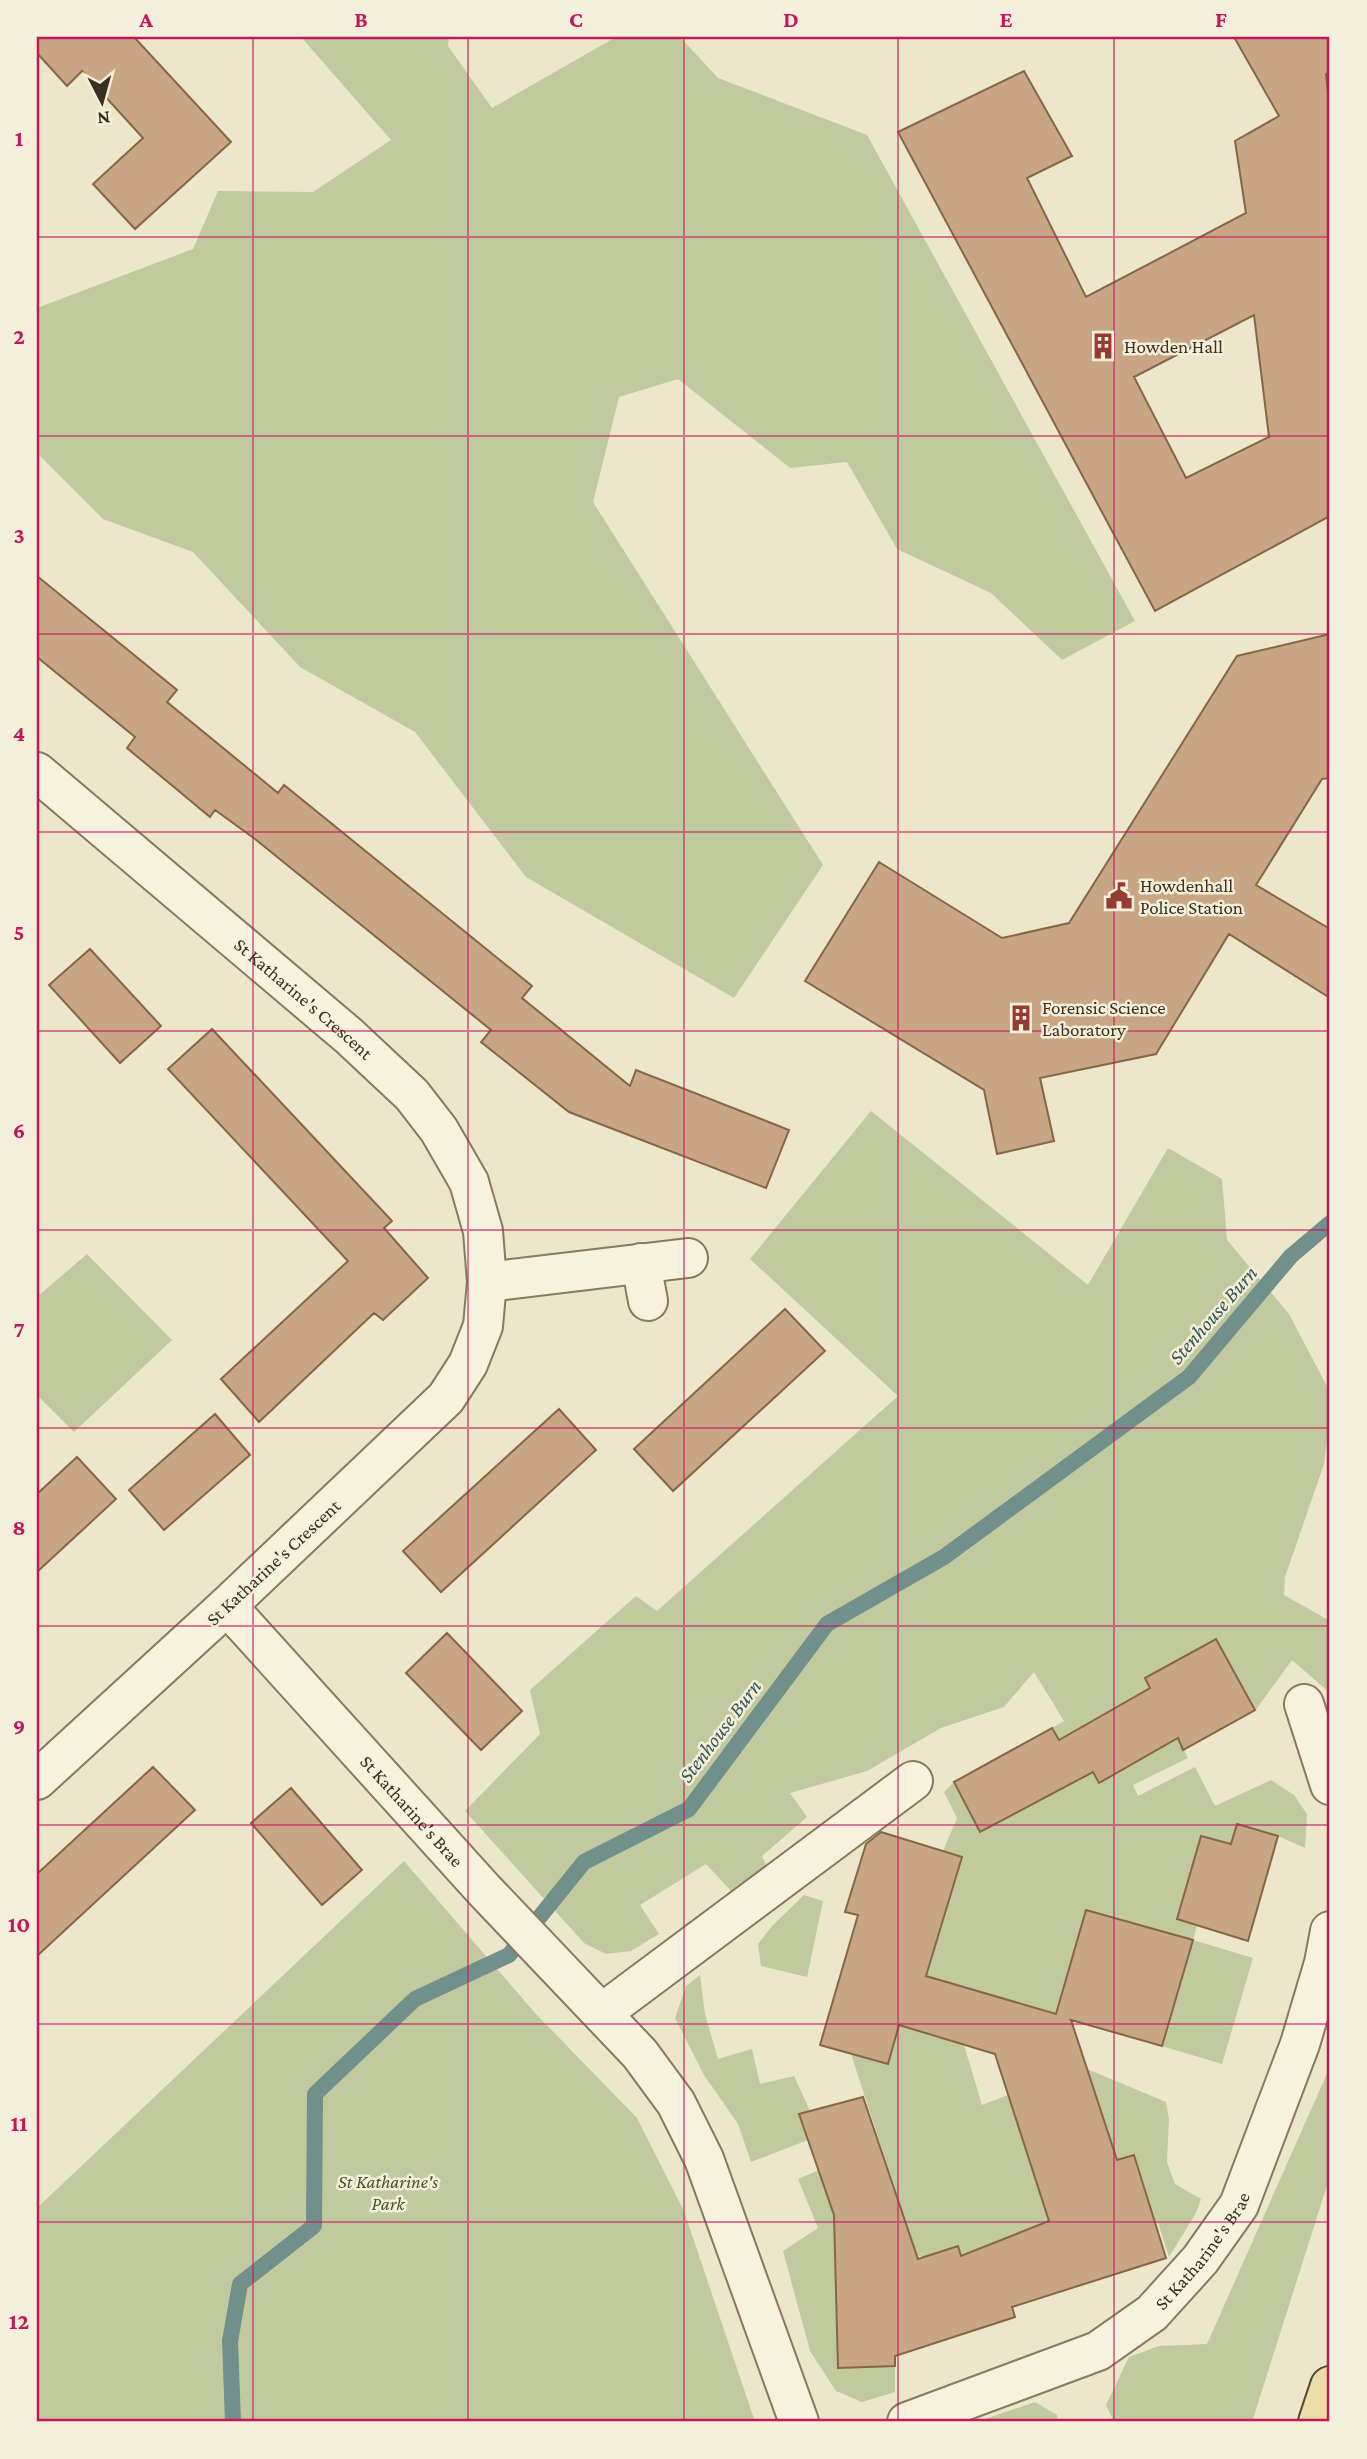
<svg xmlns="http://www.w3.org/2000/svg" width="1367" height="2459" font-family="'Crimson Pro',serif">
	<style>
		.green { fill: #c1ca9e }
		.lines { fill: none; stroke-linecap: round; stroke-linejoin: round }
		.stream { stroke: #718f8b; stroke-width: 16 }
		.building { fill: #c8a683; stroke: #866647; stroke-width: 2; fill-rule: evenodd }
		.minor-casing { stroke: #887960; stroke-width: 42 }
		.primary-casing { stroke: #574733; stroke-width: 42 }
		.minor { stroke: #f7f2dd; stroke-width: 38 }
		.primary { stroke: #ecdda6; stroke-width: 38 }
		.grid { fill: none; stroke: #c2185b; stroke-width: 2; stroke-opacity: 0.55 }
		.labels { text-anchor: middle; stroke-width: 5; stroke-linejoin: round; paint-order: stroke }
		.poi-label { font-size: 19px; fill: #3a3022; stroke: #f4efda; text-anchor: start }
		.street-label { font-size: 19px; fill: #3a3022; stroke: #f4efda }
		.park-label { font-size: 19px; font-style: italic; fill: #46552a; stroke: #f4efda }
		.water-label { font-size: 21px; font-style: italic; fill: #325758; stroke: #f4efda }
		.neatline { fill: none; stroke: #c2185b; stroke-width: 2.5 }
		.grid-label { font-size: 23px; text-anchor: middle; font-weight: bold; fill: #c2185b }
	</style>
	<rect width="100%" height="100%" fill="#ece6ca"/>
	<path class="green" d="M301,37H449L448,46L492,108L616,37H680L718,78L867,135L1135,621L1062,660L991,593L897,549L847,462L790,468L678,379L619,397L593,502L823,865L734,998L526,877L415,732L300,667L193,552L103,519L37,453V308L193,249L218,191L313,192L391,140Z
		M871,1111L1088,1285L1168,1148L1222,1179L1227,1240L1289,1314L1330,1392V1418L1324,1464L1285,1577L1284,1595L1330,1621V1693L1292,1660L1255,1711L1216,1639L1145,1677L1150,1689L1071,1733L1099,1783L1178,1738L1188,1758L1133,1785L1138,1796L1195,1767L1215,1806L1271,1780L1294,1795L1307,1814L1305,1848L1278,1836L1237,1824L1231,1844L1201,1836L1177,1920L1197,1926L1193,1940L1253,1958L1222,2064L1162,2046L1192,1940L1086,1910L1056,2016L980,1992L964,2045L982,2105L1008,2095L1067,2276L1032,2286L1014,2235L991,2244L994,2255L964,2265L958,2246L934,2253L930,2278L921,2256L835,2260L838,2368L895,2366V2392L862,2402L836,2391L810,2351L783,2251L818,2228L798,2179L819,2170L835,2216L897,2195L851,2054L888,2064L924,1936L937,1940L962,1857L943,1851L957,1818L944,1792L954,1782L980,1832L1079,1779L1052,1728L1064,1721L1034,1672L1004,1707L941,1728L867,1771L790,1793L807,1817L762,1856L767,1867L731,1891L706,1864L640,1905L659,1934L631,1951L606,1954L584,1943L465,1811L540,1734L530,1690L636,1596L657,1611L898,1396L750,1259Z
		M87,1254L172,1340L74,1432L40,1398L37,1401V1297Z
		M404,1861L535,2013L637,2118L684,2211L755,2422H37V2208Z
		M804,1895L823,1901L807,1977L761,1966L758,1944L772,1926Z
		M700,1975L705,2014L718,2059L752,2049L760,2084L794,2076L810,2111L799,2114L808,2140L751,2162L738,2124L704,2075L675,2018L686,1986Z
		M1330,2067V2176L1252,2422H1114L1106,2405L1129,2357L1159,2346L1207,2344Z
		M1087,2069L1166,2102L1169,2119L1167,2162L1175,2184L1201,2199L1196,2213L1169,2257L1158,2223L1138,2229L1127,2198L1146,2191L1135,2155L1117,2160Z
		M1035,2402L1057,2415L1058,2422H976Z"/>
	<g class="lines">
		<path class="stream" d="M233,2422L230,2341L240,2284L314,2226L315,2094L415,1999L509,1955L584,1862L689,1809L827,1624L944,1557L1189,1377L1291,1256L1330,1223"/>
	</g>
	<path class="building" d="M37,37H134L231,142L135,229L93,184L143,138L82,71L67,86L37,53Z
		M1234,37H1330V72L1326,74L1330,111V516L1155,611L898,132L1024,71L1072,156L1027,178L1086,297L1246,213L1235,141L1279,116ZM1254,315L1269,437L1186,478L1134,377Z
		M37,576L177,690L167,702L278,793L284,785L532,986L522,998L630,1086L636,1070L789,1130L766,1188L569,1112L481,1042L491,1030L255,839L215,810L210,817L127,748L135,737L37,657Z
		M1330,634V778L1322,779L1256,885L1330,929V998L1229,934L1156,1054L1040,1078L1054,1141L997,1154L984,1090L805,981L879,862L1002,938L1069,923L1237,656Z
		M90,949L161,1026L120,1063L49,985Z
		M212,1029L392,1221L384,1228L428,1278L383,1320L374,1313L259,1422L221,1379L348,1261L168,1069Z
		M785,1309L825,1351L673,1491L634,1449Z
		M559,1409L596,1450L441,1592L403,1551Z
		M215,1414L250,1455L164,1530L129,1490Z
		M77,1457L116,1499L37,1572V1494Z
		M447,1633L522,1711L481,1750L406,1673Z
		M1216,1639L1255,1710L1183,1750L1178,1738L1099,1783L1093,1772L980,1832L954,1782L1052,1728L1059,1740L1150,1688L1145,1678Z
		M153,1767L195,1810L37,1956V1874Z
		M291,1788L362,1870L322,1905L251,1823Z
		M1237,1824L1278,1836L1248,1941L1177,1919L1201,1836L1231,1844Z
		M881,1832L962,1857L926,1976L1056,2014L1086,1910L1193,1940L1162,2046L1071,2020L1117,2160L1134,2155L1166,2258L1012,2307L1015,2317L895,2356V2366L838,2368L834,2215L799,2114L863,2097L918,2259L958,2246L961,2256L1049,2221L995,2054L899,2025L888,2064L820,2045L858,1915L845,1912L866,1844Z"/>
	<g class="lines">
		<g class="minor-casing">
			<g id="minor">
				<path id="s1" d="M37,772L349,1036L412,1095L439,1130L469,1182L483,1231L487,1282L483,1326L468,1364L446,1398L227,1606L37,1780"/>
				<path d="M641,1263L648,1301"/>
				<path d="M487,1282L688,1258"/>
				<path id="s2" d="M227,1606L485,1891L640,2054L676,2103L704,2159L799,2422"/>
				<path d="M1304,1704L1330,1785"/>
				<path d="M602,2013L913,1781"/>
				<path id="s3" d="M907,2422L1098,2351L1152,2313L1200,2260L1239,2205L1300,2044L1324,1963L1330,1931"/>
			</g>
		</g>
		<g class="primary-casing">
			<path id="primary" d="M1318,2422L1330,2386"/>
		</g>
		<use href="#minor" class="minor"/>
		<use href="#primary" class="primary"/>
	</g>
	<path class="grid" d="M253,37V2422M468,37V2422M684,37V2422M898,37V2422M1114,37V2422M37,237H1330M37,436H1330M37,634H1330M37,832H1330M37,1031H1330M37,1230H1330M37,1428H1330M37,1626H1330M37,1825H1330M37,2024H1330M37,2222H1330"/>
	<defs>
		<g id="building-bare" transform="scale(2.1)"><path d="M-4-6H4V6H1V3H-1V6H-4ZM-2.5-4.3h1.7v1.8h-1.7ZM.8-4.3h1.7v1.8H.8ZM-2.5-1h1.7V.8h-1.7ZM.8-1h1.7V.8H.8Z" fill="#933c33" stroke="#f4efda" stroke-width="2.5" paint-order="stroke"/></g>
		<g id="civic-bare" transform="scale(2.1)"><path d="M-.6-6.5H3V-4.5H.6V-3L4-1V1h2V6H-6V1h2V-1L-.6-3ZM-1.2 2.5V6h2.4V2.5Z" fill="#933c33" stroke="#f4efda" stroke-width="2.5" paint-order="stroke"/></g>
	</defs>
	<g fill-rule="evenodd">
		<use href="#building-bare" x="1103" y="346"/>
		<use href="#civic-bare" x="1119" y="896"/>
		<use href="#building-bare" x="1021" y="1018"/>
	</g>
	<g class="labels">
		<g class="poi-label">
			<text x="1124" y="353">Howden Hall</text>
			<text x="1140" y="892">Howdenhall<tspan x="1140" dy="22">Police Station</tspan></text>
			<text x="1042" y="1014">Forensic Science<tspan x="1042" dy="22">Laboratory</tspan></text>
		</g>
		<g class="street-label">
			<text dy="7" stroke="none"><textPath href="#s1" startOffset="350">St Katharine's Crescent</textPath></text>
			<text transform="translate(273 1562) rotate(-43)" y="7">St Katharine's Crescent</text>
			<text dy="7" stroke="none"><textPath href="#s2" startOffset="276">St Katharine's Brae</textPath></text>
			<text dy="7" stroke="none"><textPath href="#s3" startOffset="350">St Katharine's Brae</textPath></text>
		</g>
		<g class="park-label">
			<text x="388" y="2188">St Katharine's<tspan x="388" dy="22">Park</tspan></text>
		</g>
		<g class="water-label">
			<text transform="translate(1213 1315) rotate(-49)" y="7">Stenhouse Burn</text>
			<text transform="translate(720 1731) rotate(-53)" y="7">Stenhouse Burn</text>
		</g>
	</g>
	<rect width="1367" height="2459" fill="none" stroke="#f4efda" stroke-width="77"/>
	<g transform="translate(102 102) rotate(174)" stroke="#f4efda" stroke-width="5" paint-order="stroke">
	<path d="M0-5L12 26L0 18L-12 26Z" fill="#3a3022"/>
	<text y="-10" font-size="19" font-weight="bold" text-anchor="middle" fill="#3a3022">N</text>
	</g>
	<rect x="38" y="38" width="1290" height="2382" class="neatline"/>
	<g class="grid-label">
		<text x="146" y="27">A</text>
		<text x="361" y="27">B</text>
		<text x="576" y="27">C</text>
		<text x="791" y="27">D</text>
		<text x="1006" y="27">E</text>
		<text x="1221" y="27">F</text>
		<text x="19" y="146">1</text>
		<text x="19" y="344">2</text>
		<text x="19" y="543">3</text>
		<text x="19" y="741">4</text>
		<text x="19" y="940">5</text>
		<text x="19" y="1138">6</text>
		<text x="19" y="1337">7</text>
		<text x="19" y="1535">8</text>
		<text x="19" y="1734">9</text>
		<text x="19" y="1932">10</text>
		<text x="19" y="2131">11</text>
		<text x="19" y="2329">12</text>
	</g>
</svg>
